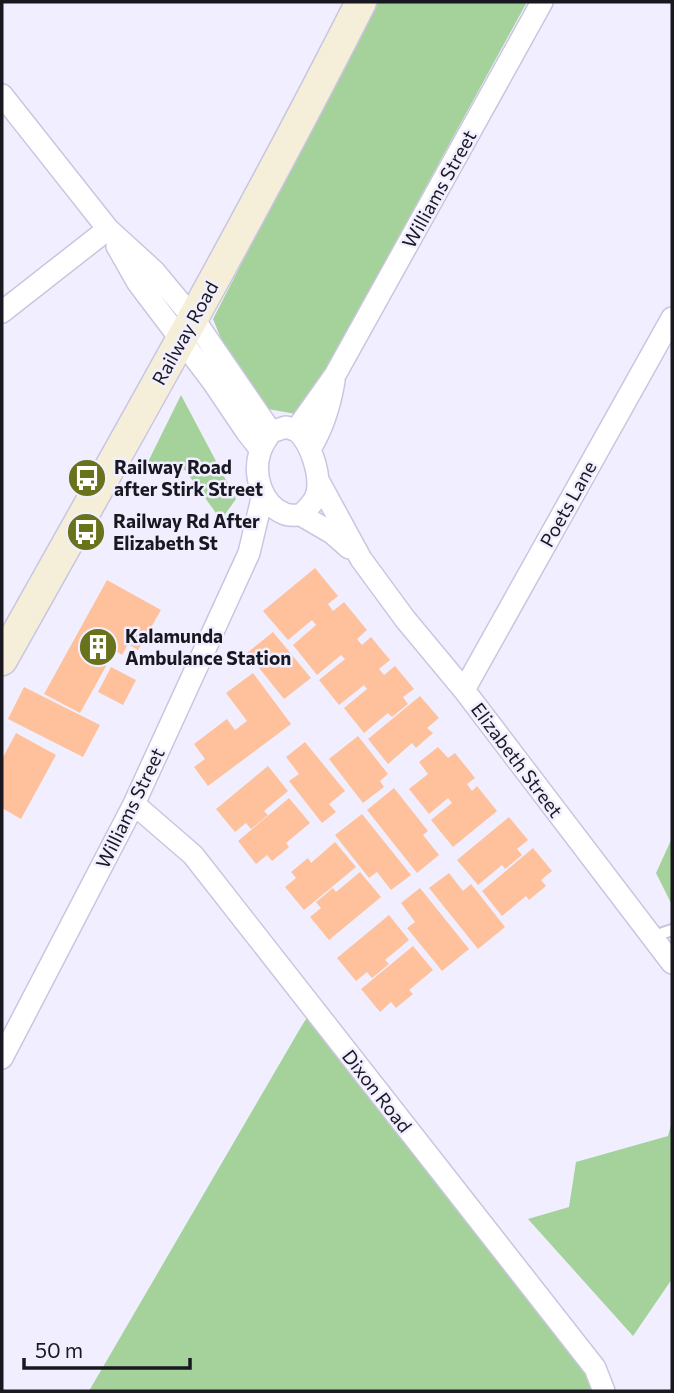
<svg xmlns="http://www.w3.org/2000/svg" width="674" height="1393" font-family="Commissioner,sans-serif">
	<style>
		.forest { fill: #a5d19b }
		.building { fill: #fec19c }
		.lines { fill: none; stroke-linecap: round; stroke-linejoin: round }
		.lane-casing { stroke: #cac5e0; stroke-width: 14 }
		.street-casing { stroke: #cac5e0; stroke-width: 24 }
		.secondary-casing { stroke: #cac5e0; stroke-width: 33 }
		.lane { stroke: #fff; stroke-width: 10 }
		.street { stroke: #fff; stroke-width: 21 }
		.secondary { stroke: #f5efda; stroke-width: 30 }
		.labels { text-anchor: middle; stroke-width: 5; stroke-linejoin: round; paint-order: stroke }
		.street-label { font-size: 19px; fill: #191821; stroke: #f1efff }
		.poi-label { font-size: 19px; font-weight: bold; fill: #191821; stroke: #f1efff; text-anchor: start }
	</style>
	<rect width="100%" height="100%" fill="#f1efff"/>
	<path class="forest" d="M376,2H527L301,415L268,409L222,341L213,319Z
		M181,395L236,499L221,520L185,470L146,466Z
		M672,838V905L656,873Z
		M313,1008L604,1391H89L301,1027Z
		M672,1121V1279L633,1336L528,1219L569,1207L576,1162L668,1136Z"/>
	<path class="building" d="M315,568L338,596L328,604L333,611L344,602L367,630L357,639L362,645L371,637L390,660L379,669L384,675L395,666L414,689L403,697L408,704L392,717L388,713L364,733L344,708L367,689L364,685L339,705L319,680L345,659L341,655L317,675L293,645L316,625L312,620L288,640L263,611Z
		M107,580L161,610L138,650L128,644L122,655L115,650L80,713L44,694Z
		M273,632L311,678L284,699L247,653Z
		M111,667L136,680L123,705L98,692Z
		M253,673L291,724L208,786L194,767L205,759L194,744L227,719L235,730L247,721L226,693Z
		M24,687L100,725L83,757L8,719Z
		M420,696L439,718L427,728L433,733L416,748L412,743L388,764L368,739Z
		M16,733L56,755L21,819L2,808V759Z
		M358,736L388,774L380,781L384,787L363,803L329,759Z
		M305,742L345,791L329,804L336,812L322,823L289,781L299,774L286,757Z
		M438,747L448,758L455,753L475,778L467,784L472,791L477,786L497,811L453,847L431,820L452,803L448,798L429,814L409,789L428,774L419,762Z
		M268,766L288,791L264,811L268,815L251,829L246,823L235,832L216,809Z
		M394,788L428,831L423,835L439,855L417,873L367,810Z
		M289,798L310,823L286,843L289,847L272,861L267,855L256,864L238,841Z
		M362,814L411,875L391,890L377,872L369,878L335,835Z
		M509,817L528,840L517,849L522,855L505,869L502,865L478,885L457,860Z
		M335,842L356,867L304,910L285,887L296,878L291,872L308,858L311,863Z
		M533,848L552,871L541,880L546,886L529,900L526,896L502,916L482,891Z
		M360,872L381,897L329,940L310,917L321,908L316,902L333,888L336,892Z
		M449,873L463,891L471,884L505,927L478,949L429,888Z
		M420,888L469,949L442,971L407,928L415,922L401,903Z
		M389,915L409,940L385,960L389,964L372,978L367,972L356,981L337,958Z
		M413,946L433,970L409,990L413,994L396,1008L391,1002L380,1012L361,989Z"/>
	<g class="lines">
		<g class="lane-casing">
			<path id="lane" d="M651,937L672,930"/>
		</g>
		<g class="street-casing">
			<path id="street" d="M2,95L108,229L154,271L193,318L271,432
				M117,246L138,283L213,382L246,431L260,449
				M2,312L108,229
				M286,427C289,428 295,430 297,431C311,443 321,475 317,493C315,502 307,509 301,515C296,515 290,516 285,514C261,505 253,474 260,452C262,445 267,438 271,432Z
				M296,430L335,375L542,2
				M310,449C323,428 330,405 334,381
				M318,480L361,559L405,619L464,690L672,963
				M301,515L332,533L349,548
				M464,690L672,318
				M134,804L193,855L595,1368L604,1391
				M2,1058L134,804L249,553L263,494"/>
		</g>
		<g class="secondary-casing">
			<path id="secondary" d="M2,660C124,442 248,225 361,2"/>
		</g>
		<use href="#lane" class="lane"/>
		<use href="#street" class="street"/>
		<use href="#secondary" class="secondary"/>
	</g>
	<defs>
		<g id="bus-disc" transform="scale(2.0125)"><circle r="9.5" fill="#68731c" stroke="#f1efff"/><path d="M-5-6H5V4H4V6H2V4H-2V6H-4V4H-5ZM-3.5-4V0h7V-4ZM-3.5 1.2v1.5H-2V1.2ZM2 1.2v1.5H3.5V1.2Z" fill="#fff"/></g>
		<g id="building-disc" transform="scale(2.0125)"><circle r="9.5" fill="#68731c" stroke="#f1efff"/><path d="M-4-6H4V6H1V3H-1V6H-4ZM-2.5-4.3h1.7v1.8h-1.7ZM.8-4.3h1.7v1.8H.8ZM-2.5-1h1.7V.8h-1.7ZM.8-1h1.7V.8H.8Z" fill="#fff"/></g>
	</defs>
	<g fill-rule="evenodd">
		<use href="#bus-disc" x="87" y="478"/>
		<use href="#bus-disc" x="86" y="532"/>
		<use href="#building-disc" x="98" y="647"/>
	</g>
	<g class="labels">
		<g class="street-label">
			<text transform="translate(439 189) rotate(-61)" y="7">Williams Street</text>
			<text transform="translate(185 333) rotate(-61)" y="7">Railway Road</text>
			<text transform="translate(568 504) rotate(-61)" y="7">Poets Lane</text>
			<text transform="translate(517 760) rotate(53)" y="7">Elizabeth Street</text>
			<text transform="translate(130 808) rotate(-64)" y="7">Williams Street</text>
			<text transform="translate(377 1091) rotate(52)" y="7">Dixon Road</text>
		</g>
		<g class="poi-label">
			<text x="114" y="474">Railway Road<tspan x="114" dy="22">after Stirk Street</tspan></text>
			<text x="113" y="528">Railway Rd After<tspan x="113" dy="22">Elizabeth St</tspan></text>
			<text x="125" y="643">Kalamunda<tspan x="125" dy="22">Ambulance Station</tspan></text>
		</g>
	</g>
	<rect width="674" height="1393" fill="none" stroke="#191821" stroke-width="7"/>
	<path d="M24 1358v10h166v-10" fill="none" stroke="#191821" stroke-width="3.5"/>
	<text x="35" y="1358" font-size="21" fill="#191821" stroke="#f1efff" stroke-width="5" paint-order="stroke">50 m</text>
</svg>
